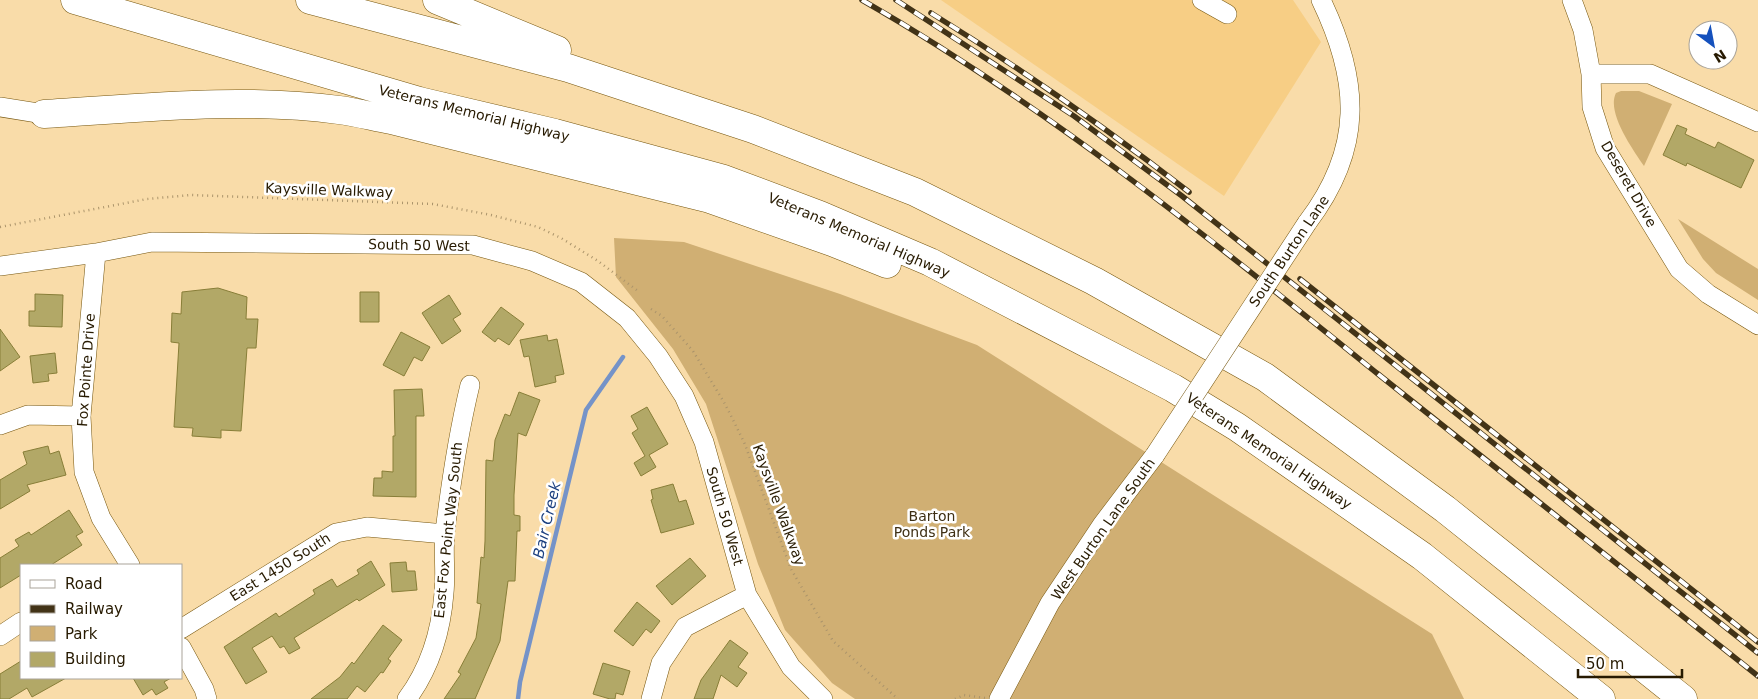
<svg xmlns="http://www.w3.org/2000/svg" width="1758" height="699" font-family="'DejaVu Sans',sans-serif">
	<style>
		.built { fill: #f7ce85 }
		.green { fill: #d0af73 }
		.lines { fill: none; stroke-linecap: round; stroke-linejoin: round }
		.stream { stroke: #7593c8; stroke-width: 4.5 }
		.building { fill: #b2a867; stroke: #887e38 }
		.minor-casing { stroke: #76560e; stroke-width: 20 }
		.highway-casing { stroke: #76560e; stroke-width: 29 }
		.path { stroke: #ab946b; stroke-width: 2.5; stroke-dasharray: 1 4; stroke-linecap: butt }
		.minor { stroke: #fff; stroke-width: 19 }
		.highway { stroke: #fff; stroke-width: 28 }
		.rail-casing { stroke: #423317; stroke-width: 5.5 }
		.rail { stroke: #fff; stroke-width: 4; stroke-dasharray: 11; stroke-linecap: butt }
		.minor-bridge-casing { stroke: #76560e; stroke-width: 20; stroke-linecap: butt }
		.minor-bridge { stroke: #fff; stroke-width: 19 }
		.labels { text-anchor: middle; stroke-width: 5; stroke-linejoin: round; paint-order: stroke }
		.street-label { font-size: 14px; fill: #271a01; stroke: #fff }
		.park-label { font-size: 14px; fill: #3e2f14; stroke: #fff }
		.water-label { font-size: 15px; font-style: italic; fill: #1b3f7f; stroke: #fff }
	</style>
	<rect width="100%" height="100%" fill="#f9dca9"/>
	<path class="built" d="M941,0H1293L1321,42L1224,196Z"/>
	<path class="green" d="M1621,91H1639L1672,104L1644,166C1633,150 1606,112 1616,93Z
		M1678,219L1758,269V300L1716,273L1703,259Z
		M614,238L684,242L840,294L977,345L1432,634L1464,699H855L832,683L785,630L758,564L706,404L673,349L616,277Z"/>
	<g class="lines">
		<path class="stream" d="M518,699L520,682L586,410L623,357"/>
	</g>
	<path class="building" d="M1677,125L1687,129L1685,134L1715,148L1718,142L1754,160L1741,188L1687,163L1686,166L1663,155Z
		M218,288L247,297L246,319H258L256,348H247L241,431L221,430V438L192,436L193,428L174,427L179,343L171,342L172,313L181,314L182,292Z
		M360,292H379V322H360Z
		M35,294L63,295L62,327L29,326V311H35Z
		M449,295L461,314L453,319L461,331L442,344L422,313Z
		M501,307L524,324L509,345L498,338L495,342L482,332Z
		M0,329L20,357L0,371Z
		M401,332L430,347L422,361L414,357L404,376L383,365Z
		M547,335L548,341L557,339L564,374L555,376L556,382L535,387L529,356L524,357L520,340Z
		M55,353L57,373L48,374L49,381L33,383L30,356Z
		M422,389L424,416H416V497L373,496L374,478H382V471L393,472V436H395L394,390Z
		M519,392L540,400L526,436L518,433L514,495V515L520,516V531H517L515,581H508L500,641L475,699H444L461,674L458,672L476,638L481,604L477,603L481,557L484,558L485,541L486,460L493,461L495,440L505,414L510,416Z
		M647,407L668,444L649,455L656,467L641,476L634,463L645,456L632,433L638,429L631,416Z
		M48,446L50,454L59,451L66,475L27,485L30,491L0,509V480L27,464L23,452Z
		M673,484L679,502L686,500L694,524L661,533L651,500L653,499L651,490Z
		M69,510L83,532L76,536L82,545L51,565H21V575L0,588V558L19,546L15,540L29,532L31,535Z
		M690,558L706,576L672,605L656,586Z
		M371,561L385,585L359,601L357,599L294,638L300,648L289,654L284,646L280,648L272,636L252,648L267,672L246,684L224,647L276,613L279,617L315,594L313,590L332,579L337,587L359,574L357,570Z
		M406,562L407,571H415L417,590L392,592L390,563Z
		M637,602L660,621L651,633L646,629L633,646L614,631Z
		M383,625L402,640L388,659L391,661L383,673L381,672L365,692L357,686L347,699H311L340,677L352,662L354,664Z
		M730,640L748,653L738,667L747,673L737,687L721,675L713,699H694L701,680Z
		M21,661V678H66L32,697L27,688L9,699H0V674Z
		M603,663L630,671L623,695L616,693L615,699H610L593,694Z
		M133,678H171L164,682L168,688L156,695L152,689L143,695Z"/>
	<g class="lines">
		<g class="minor-casing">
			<path id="minor" d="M1202,0L1227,14
				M1572,0L1583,30L1591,74L1592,107L1605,148L1679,269L1708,294L1758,325
				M1591,74H1650L1758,122
				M0,107L44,114
				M1307,223C1364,148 1360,81 1321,0
				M96,253L81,416L84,472L101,518L130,565
				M0,266L96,253L152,242L473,245L532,261L581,282L627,318L658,356L684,396L704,442L747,595L791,667L823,699
				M0,425L28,415L81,416
				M181,629L336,533L367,527L445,534
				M0,636L21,622
				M181,647L204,689L207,699
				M407,699C430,668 441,632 444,593C446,573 443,552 445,532C451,481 458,435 470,385
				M651,699L661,663L685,627L747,595
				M999,699L1050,603L1102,525L1155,455"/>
		</g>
		<g class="highway-casing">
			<path id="highway" d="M75,0L419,101L555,133L724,179L820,215L930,262L1173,388L1237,427L1422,556L1601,699
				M310,0L568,68L753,129L915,192L1094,281L1265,377L1445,509L1683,699
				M437,0L557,50
				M44,114C141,108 241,97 339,110C356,112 374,117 391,120L710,199L832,242L887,264"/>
		</g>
		<path class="path" d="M0,227L147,199L191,195L433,204L491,215L538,227L561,238L598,261L638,291
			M651,309L662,316L693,351L725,404L744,442L791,569L833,641L898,699
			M955,699L964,695L985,698"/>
		<use href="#minor" class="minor"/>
		<use href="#highway" class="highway"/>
		<g class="rail-casing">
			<path id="rail" d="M862,0C1047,106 1213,241 1378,374C1504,475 1631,575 1758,676
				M896,0L1074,116L1182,196L1758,653
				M931,13C1020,68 1106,128 1189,192
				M1300,279L1758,642"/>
		</g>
		<use href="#rail" class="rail"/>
		<g class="minor-bridge-casing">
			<path id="minor-bridge" d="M1155,455L1307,223"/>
		</g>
		<use href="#minor-bridge" class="minor-bridge"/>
	</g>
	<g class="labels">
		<g class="street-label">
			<text transform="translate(474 113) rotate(14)" y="5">Veterans Memorial Highway</text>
			<text transform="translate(1629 184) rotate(60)" y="5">Deseret Drive</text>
			<text transform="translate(329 190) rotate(2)" y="5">Kaysville Walkway</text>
			<text transform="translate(859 235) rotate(23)" y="5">Veterans Memorial Highway</text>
			<text transform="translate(419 245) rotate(1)" y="5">South 50 West</text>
			<text transform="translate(1289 251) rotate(-56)" y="5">South Burton Lane</text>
			<text transform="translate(86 370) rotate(-86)" y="5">Fox Pointe Drive</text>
			<text transform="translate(1269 451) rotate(34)" y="5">Veterans Memorial Highway</text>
			<text transform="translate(779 505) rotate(70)" y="5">Kaysville Walkway</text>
			<text transform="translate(725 516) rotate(74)" y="5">South 50 West</text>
			<text transform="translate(1103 529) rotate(-55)" y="5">West Burton Lane South</text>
			<text transform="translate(448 530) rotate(-84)" y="5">East Fox Point Way South</text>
			<text transform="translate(280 567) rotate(-32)" y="5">East 1450 South</text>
		</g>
		<g class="park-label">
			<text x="932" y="521">Barton<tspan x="932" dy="16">Ponds Park</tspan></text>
		</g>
		<g class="water-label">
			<text transform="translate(547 520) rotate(-77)" y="5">Bair Creek</text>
		</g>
	</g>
	<rect x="20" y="564" width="162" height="115" fill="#ffffff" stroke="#a9a399"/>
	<rect x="30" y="580" width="25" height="8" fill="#ffffff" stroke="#a9a399"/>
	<text x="65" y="589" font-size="15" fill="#271a01">Road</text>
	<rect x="30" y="605" width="25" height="8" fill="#423317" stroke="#a9a399"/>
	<text x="65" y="614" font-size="15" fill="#271a01">Railway</text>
	<rect x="30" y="626" width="25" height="15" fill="#d0af73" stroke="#a9a399"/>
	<text x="65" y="639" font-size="15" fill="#271a01">Park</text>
	<rect x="30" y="652" width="25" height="15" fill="#b2a867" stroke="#a9a399"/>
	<text x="65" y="664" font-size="15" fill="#271a01">Building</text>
	<g transform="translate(1713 45) rotate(148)"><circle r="24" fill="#ffffff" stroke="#a9a399"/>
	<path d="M0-4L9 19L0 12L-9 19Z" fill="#1551bd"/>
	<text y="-8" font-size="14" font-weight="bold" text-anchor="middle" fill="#271a01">N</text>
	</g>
	<path d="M1578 669v8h104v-8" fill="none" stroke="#271a01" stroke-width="2.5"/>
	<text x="1586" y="669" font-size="15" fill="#271a01" stroke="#ffffff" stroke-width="4" paint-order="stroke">50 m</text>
</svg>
